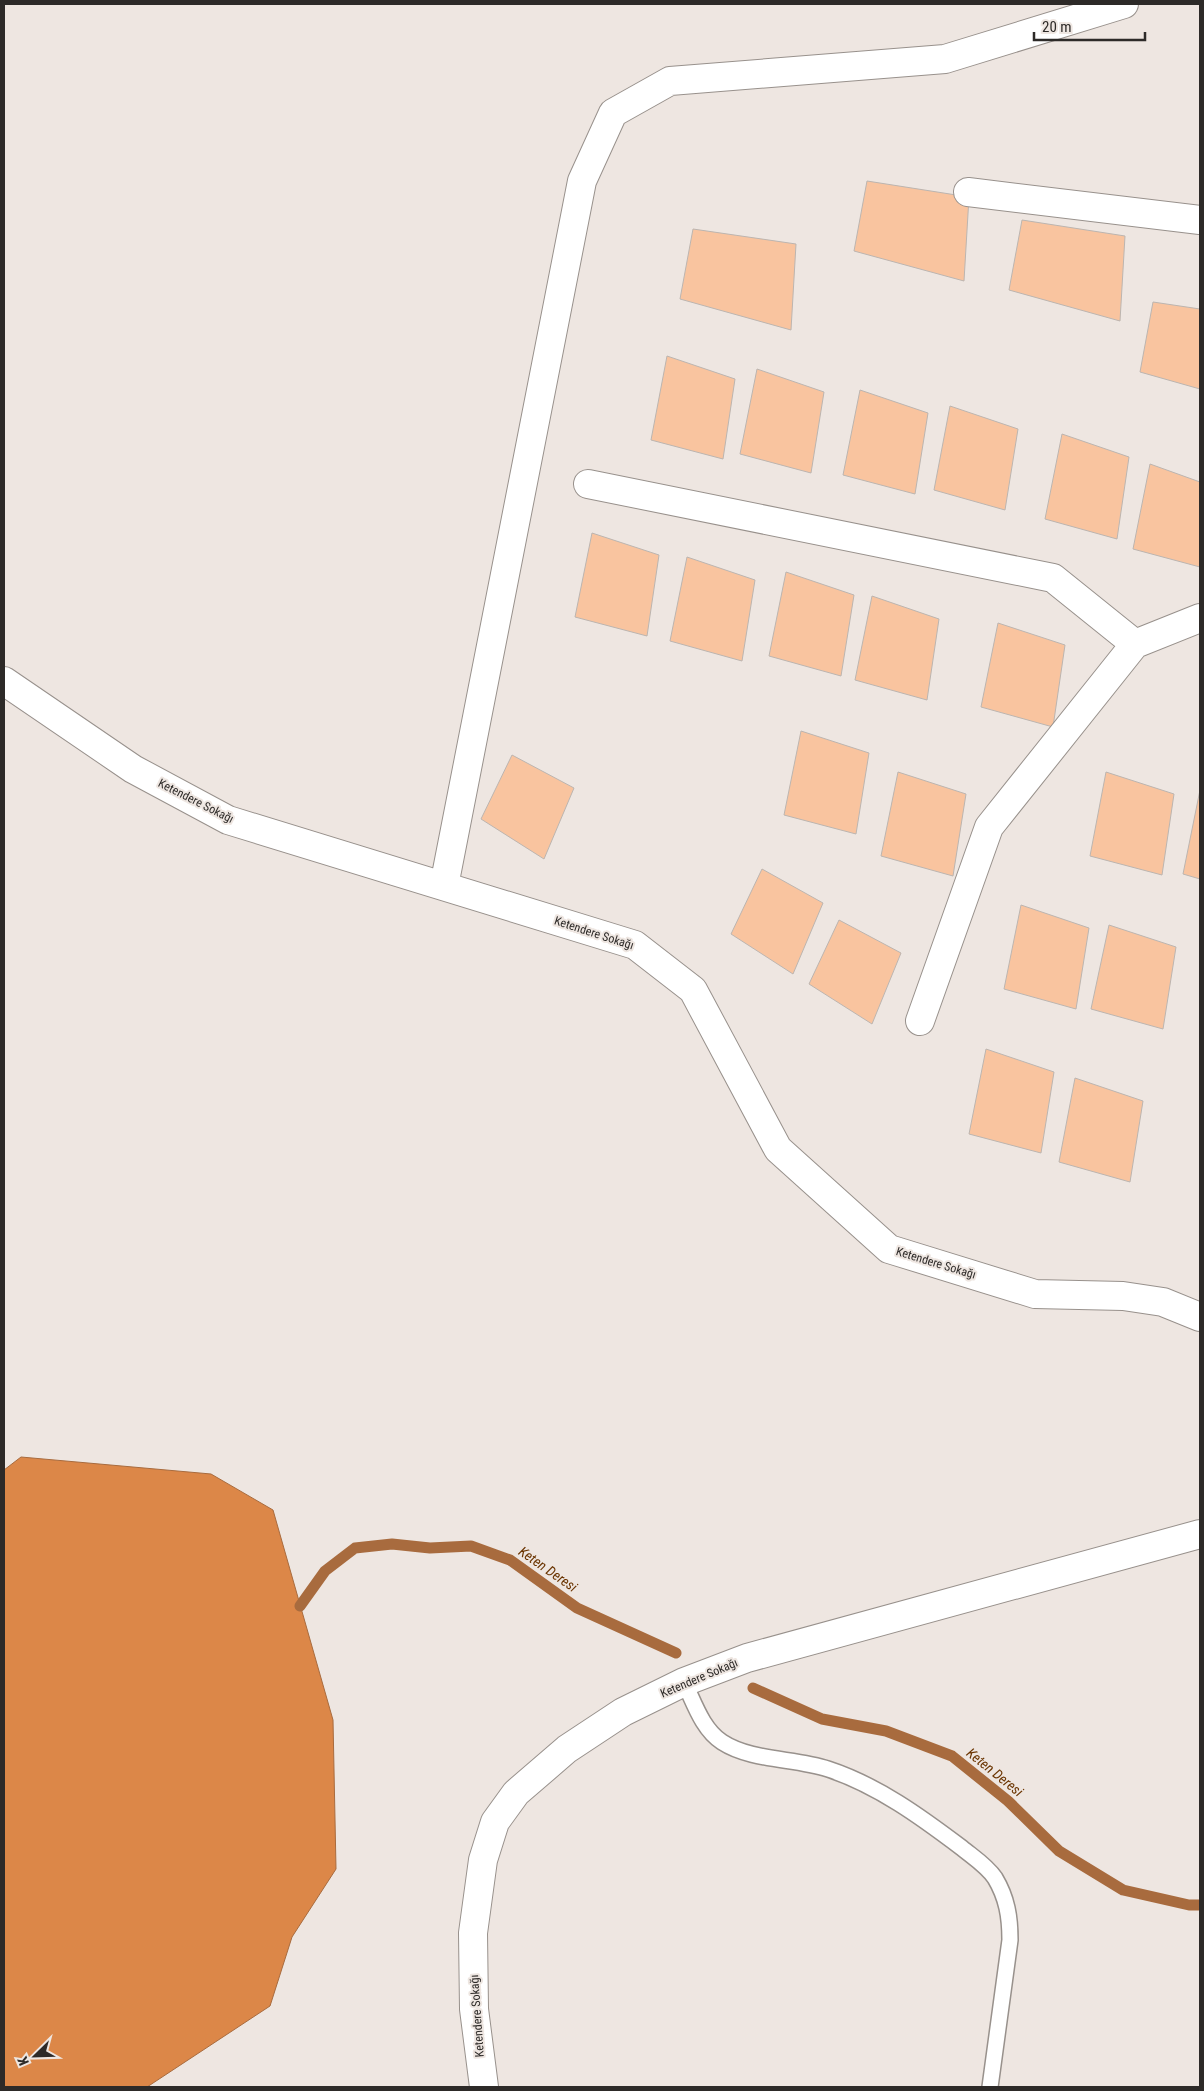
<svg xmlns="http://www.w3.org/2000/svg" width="1204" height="2091" font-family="'Roboto Condensed',sans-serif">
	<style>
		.water { fill: #dc8748; stroke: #a86b3e }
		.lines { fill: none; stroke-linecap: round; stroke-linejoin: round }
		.stream { stroke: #a86b3e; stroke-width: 11 }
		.building { fill: #f9c49f; stroke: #bcb5b0 }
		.lane-casing { stroke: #98918c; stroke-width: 18 }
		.street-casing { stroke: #98918c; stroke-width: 30 }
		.lane { stroke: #fff; stroke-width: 15 }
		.street { stroke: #fff; stroke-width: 28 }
		.labels { text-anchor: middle; stroke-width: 4; stroke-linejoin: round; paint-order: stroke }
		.street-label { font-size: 12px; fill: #2d2a28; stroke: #eee6e1 }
		.water-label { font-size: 14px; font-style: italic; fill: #6a3400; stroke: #eee6e1 }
	</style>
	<rect width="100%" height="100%" fill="#eee6e1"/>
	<path class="water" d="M21,1457L211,1474L273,1510L333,1720L336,1869L292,1937L270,2006L147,2087H4V1470Z"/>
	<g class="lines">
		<path class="stream" d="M300,1606L325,1571L355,1548L392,1544L430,1548L471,1546L510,1560L577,1608L676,1653
			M753,1688L822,1719L886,1731L952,1756L1008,1801L1059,1851L1123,1890L1189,1905H1200"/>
	</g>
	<path class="building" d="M867,181L969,197L964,281L854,251Z
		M1022,220L1125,236L1120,321L1009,290Z
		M693,229L796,244L791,330L680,299Z
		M1153,302L1200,309V389L1140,372Z
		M667,356L735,379L723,459L651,440Z
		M757,369L824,392L811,473L740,454Z
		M860,390L928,413L915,494L843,475Z
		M950,406L1018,429L1005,510L934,490Z
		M1062,434L1129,457L1117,539L1045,519Z
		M1150,464L1200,482V567L1133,549Z
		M592,533L659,555L647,636L575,617Z
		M687,557L755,580L742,661L670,641Z
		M786,572L854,595L841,676L769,656Z
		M872,596L939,619L927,700L855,680Z
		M998,623L1065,645L1053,727L981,707Z
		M801,731L869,753L856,834L784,815Z
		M512,755L574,788L544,859L481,819Z
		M898,772L966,794L953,876L881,856Z
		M1106,772L1174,794L1162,875L1090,856Z
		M1200,790V879L1183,874Z
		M762,869L823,903L793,974L731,934Z
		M1021,905L1089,928L1076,1009L1004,989Z
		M839,920L901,953L872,1024L809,984Z
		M1109,925L1176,947L1163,1029L1091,1009Z
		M986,1049L1054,1072L1041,1153L969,1134Z
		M1075,1078L1143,1101L1130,1182L1059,1162Z"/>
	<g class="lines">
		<g class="lane-casing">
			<path id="lane" d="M684,1682C694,1702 702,1729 722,1742C751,1761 795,1758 828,1769C877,1785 921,1817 962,1848C973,1857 987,1866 995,1878C1007,1898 1010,1917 1010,1940L990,2087"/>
		</g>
		<g class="street-casing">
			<path id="street" d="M968,192L1200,220
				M588,484L1053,578L1135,644L1200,618
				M4,681L133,769L228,820L635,945L693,990L778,1149L889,1249L1035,1294L1123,1296L1163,1302L1200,1317
				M444,886L582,181L613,113L670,81L945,59L1124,4
				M920,1021L989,827L1135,644
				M484,2087L474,2009L473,1933L483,1860L495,1822L516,1793L567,1749L623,1712L684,1682L747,1658L1200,1534"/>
		</g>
		<use href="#lane" class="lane"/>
		<use href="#street" class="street"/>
	</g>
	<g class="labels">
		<g class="street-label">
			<text transform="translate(196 801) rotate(27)" y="4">Ketendere Sokağı</text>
			<text transform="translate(594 933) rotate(18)" y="4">Ketendere Sokağı</text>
			<text transform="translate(936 1263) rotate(17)" y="4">Ketendere Sokağı</text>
			<text transform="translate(699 1678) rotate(-23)" y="4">Ketendere Sokağı</text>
			<text transform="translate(477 2016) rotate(-94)" y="4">Ketendere Sokağı</text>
		</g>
		<g class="water-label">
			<text transform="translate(548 1569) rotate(35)" y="5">Keten Deresi</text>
			<text transform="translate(995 1772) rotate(39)" y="5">Keten Deresi</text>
		</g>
	</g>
	<rect width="1204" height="2091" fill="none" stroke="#2d2a28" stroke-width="10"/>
	<g transform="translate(35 2056) rotate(247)" stroke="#eee6e1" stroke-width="4" paint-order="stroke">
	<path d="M0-4L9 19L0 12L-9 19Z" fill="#2d2a28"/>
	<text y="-8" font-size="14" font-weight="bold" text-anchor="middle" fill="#2d2a28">K</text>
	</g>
	<path d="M1034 32v8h111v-8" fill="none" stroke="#2d2a28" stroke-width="2.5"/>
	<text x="1042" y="32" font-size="15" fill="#2d2a28" stroke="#eee6e1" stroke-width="4" paint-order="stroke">20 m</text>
</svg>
